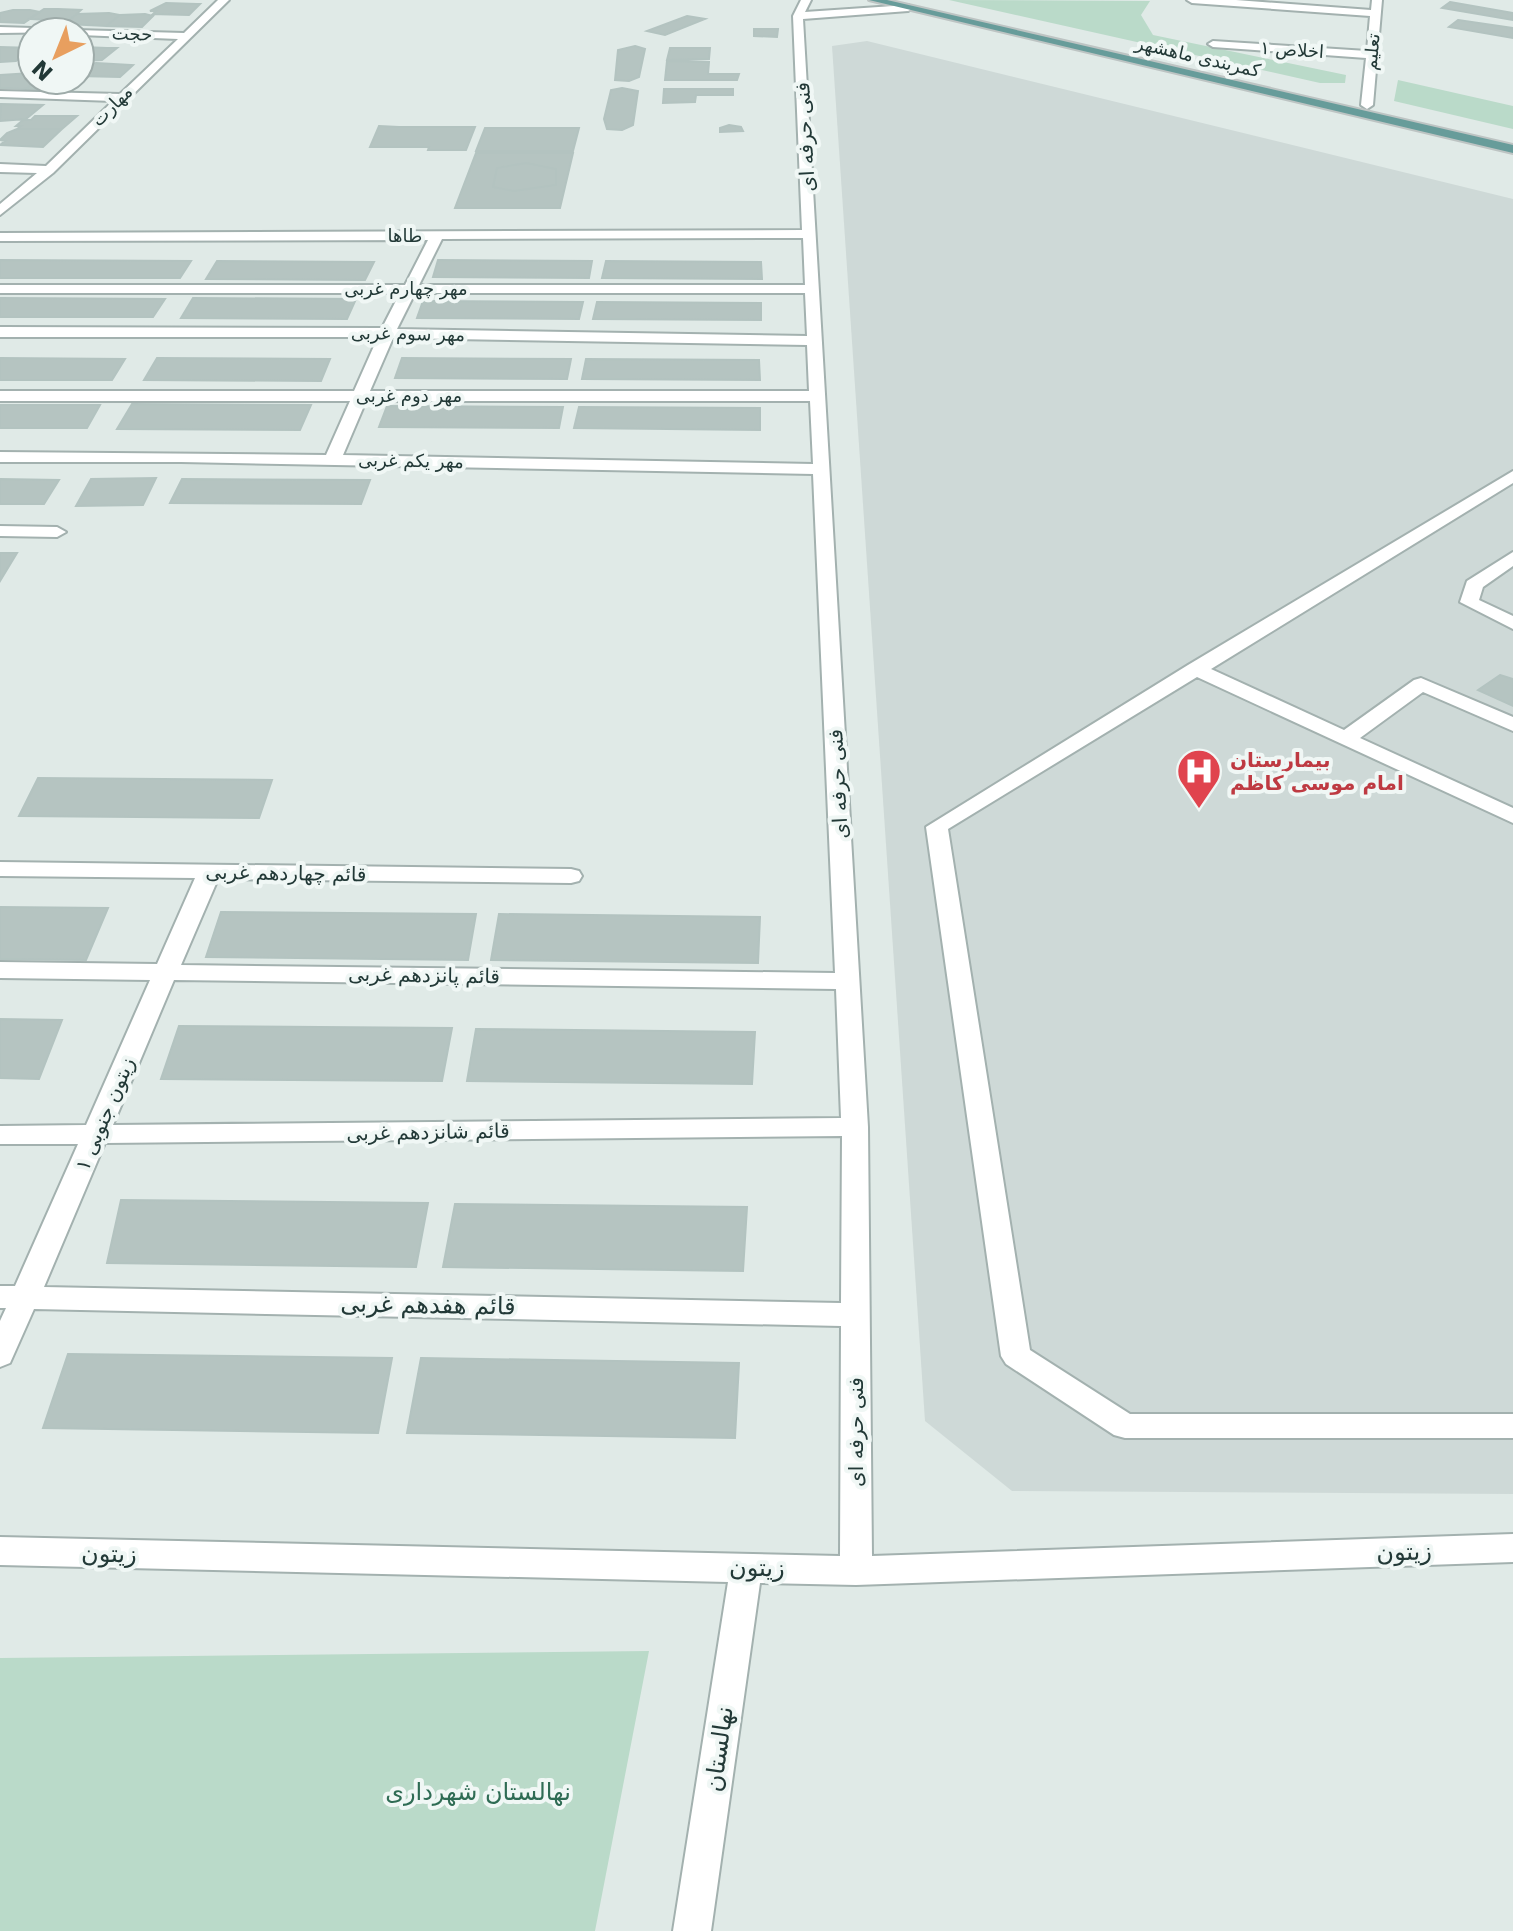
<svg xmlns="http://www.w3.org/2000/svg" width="1513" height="1931" font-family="'DejaVu Sans','Noto Sans Arabic',sans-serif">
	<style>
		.built { fill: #ced9d7 }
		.green { fill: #badac9 }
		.building { fill: #b5c4c1; stroke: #b3c3c0; stroke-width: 2 }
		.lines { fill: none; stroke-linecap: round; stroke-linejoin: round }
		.minor-casing { stroke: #a3b1af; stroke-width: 4 }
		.major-casing { stroke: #bdc4c3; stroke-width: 4 }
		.minor { fill: #fff; fill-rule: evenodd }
		.major { fill: #679c9a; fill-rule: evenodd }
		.labels { text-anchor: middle; stroke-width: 8; stroke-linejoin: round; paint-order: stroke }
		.far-street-label { font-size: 18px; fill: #223937; stroke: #f0f7f5 }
		.street-label { font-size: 20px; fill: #223937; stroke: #f0f7f5 }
		.health-label { font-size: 20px; font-weight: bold; fill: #be3a42; stroke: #f0f7f5; text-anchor: start }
		.near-street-label { font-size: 24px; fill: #223937; stroke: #f0f7f5 }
		.near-park-label { font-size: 24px; fill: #2f6c54; stroke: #f0f7f5 }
	</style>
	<rect width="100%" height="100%" fill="#e0eae7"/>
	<path class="built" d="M867,41L1513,199V1494L1012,1491L925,1421L832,46Z"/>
	<path class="green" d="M949,0L1150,1L1141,15L1153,35L1346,75L1345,83H1320Z
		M1398,80L1513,106V129L1394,101Z
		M649,1651L595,1931H0V1658Z"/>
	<path class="building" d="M1450,2L1513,13V20L1442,8Z
		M166,3L197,4H200L189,15L153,14L156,11H150Z
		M44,9H58L81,10L69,21L29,19Z
		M13,10H30L40,12L24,23L0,22V13Z
		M109,13L120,15L106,26L64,24L77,14Z
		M145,14L153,16L142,27L106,26L120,15Z
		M687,16L705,19L665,35L647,31Z
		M1458,20L1513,28V38L1449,27Z
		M754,29H778L777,37L754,36Z
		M635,46L645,49L639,77L629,81L615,80L618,50Z
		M0,47L32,48L16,61L0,62Z
		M82,47L107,48H117L102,60L80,61Z
		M670,48H710L709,59L667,60Z
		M667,61L709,62L708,74H739L737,80H665Z
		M96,63L133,65L120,77L80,76L84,72L80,71L85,66Z
		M31,73L32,80H37L26,89L0,88V75Z
		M37,80H76L65,90L26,89Z
		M622,88L638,91L633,125L622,130L607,129L604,119L611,90Z
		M664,89H733V95H696L695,102L663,103Z
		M1,104L43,105L26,119L0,121Z
		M35,116H77L62,129H17L21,126H16L23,120H31Z
		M729,125L741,127L743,131L720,132V128Z
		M379,126L399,127H475L466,150H428L429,147H370Z
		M485,128H579L573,151H476Z
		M17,129H62L43,147L0,145L5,141L0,140L7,133Z
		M476,153H573L560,208H455Z
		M526,163L556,169V185L514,191L493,187L497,168Z
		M0,260L191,261L180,278H0Z
		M438,260L592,261L589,278L433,277Z
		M217,261L374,262L365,280L206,279Z
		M606,261L761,262L762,279L602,278Z
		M0,298L165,299L153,317H0Z
		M193,298L356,299L347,319L181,318Z
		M423,301L583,302L579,319L417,318Z
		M597,302L761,303V320L593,319Z
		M0,358L125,359L112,380H0Z
		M157,358L330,359L321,381L144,380Z
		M402,358L571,359L567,379L395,378Z
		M586,359L759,360L760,380L582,379Z
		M132,404L311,405L300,430L117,429Z
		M0,405H100L87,428H0Z
		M387,406L563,407L559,428L379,427Z
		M579,407L760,408V430L574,428Z
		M156,478L143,505L76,506L91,479Z
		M0,479L59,480L44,504H0Z
		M182,479L370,480L361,504L170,503Z
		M0,553H17L0,581Z
		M1500,675L1513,679V706L1478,690Z
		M38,778L272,780L259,818L19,816Z
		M0,907L108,908L86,960L0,959Z
		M221,912L476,914L468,960L206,957Z
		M499,914L760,917L758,963L491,960Z
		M0,1019L62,1020L39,1079L0,1078Z
		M179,1026L452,1028L442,1081L161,1079Z
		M476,1029L755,1032L752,1084L467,1081Z
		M121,1200L428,1203L416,1267L107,1263Z
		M455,1204L747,1207L743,1271L443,1267Z
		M68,1354L392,1358L378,1433L43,1428Z
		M421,1358L739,1363L735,1438L407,1433Z"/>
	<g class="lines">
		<g class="minor-casing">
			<path id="minor" d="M218,0H229L53,173L0,215V204L37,173L0,172V164L46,166L113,101L0,97V91L120,94L178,39L80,35V32H75L76,30L184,33Z
				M801,0H811L805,12L908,5L913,8L908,11L803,19L868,1127L872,1556L1513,1534V1562L856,1585L760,1583L711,1931H673L728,1582L0,1565V1537L840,1556L841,1326L34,1309L10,1363L0,1367V1321L6,1308H0V1286H15L78,1144H0V1126L86,1125L150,980L0,978V962L157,964L195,878L0,876V862L571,869L579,871L582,876L579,881L571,883L218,879L181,965L835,973L813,474L181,462H0V452L326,455L350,401H0V391H354L378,337H0V327L382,328L400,293H0V285H405L428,240L0,241V233L802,230L793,16ZM803,238L805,285H419L442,239ZM415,293H805L807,336L397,329ZM393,338L807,345L809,391H370ZM366,401H810L813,464L343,455ZM174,980L836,989L841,1118L113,1125ZM842,1136L841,1303L44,1287L105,1143Z
				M1187,0H1236L1371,10L1372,0H1382L1373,105L1367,109L1361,105L1366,58L1213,47L1208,44L1213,41L1367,51L1370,16L1192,3Z
				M0,27L65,29L70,32L0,33Z
				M1513,471V483L1211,669L1344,730L1414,680L1421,678L1513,717V731L1423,692L1360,738L1513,808V823L1197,677L948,829L1030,1350L1130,1414H1513V1438H1125L1114,1435L1006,1364L1001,1356L926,827L1188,665Z
				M0,526L57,527L66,532L57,537L0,536Z
				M1513,552V566L1483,587L1479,600L1513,616V629L1460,602L1467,581Z"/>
		</g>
		<g class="major-casing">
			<path id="major" d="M869,0H887L1513,145V153Z"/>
		</g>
		<use href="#minor" class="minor"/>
		<use href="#major" class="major"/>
	</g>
	<defs>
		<g id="hospital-pin" transform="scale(2.3)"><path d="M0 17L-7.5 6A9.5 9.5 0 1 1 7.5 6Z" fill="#e0444e" stroke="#f0f7f5"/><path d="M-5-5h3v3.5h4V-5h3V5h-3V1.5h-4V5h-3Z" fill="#fff"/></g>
	</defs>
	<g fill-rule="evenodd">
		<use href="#hospital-pin" x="1199" y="771"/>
	</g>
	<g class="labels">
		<g class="far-street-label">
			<text transform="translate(132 34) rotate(2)" y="6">حجت</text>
			<text transform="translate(1292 50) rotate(4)" y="6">اخلاص ۱</text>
			<text transform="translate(1372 52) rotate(-85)" y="6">تعلیم</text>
			<text transform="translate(1198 57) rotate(13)" y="6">کمربندی ماهشهر</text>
			<text transform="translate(112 106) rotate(-45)" y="6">مهارت</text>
			<text x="405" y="242">طاها</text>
			<text x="406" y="295">مهر چهارم غربی</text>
			<text transform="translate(408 334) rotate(1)" y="6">مهر سوم غربی</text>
			<text x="409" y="402">مهر دوم غربی</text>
			<text transform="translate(411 461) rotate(1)" y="6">مهر یکم غربی</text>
		</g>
		<g class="street-label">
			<text transform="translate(805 137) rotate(-93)" y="7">فنی حرفه ای</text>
			<text transform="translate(838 784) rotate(-93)" y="7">فنی حرفه ای</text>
			<text transform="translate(286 873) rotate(1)" y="7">قائم چهاردهم غربی</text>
			<text transform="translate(424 975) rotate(1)" y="7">قائم پانزدهم غربی</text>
			<text transform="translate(105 1114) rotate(-67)" y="7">زیتون جنوبی ۱</text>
			<text transform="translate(428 1132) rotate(-1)" y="7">قائم شانزدهم غربی</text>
			<text transform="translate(856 1432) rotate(-90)" y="7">فنی حرفه ای</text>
		</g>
		<g class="health-label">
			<text x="1230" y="767">بیمارستان<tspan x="1230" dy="23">امام موسی کاظم</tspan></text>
		</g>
		<g class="near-street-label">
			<text transform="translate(428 1305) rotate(1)" y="8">قائم هفدهم غربی</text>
			<text transform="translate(1404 1552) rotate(-2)" y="8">زیتون</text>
			<text transform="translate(109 1554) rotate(1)" y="8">زیتون</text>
			<text transform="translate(757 1568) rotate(1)" y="8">زیتون</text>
			<text transform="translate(719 1749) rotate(-82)" y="8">نهالستان</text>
		</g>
		<g class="near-park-label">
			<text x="478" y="1800">نهالستان شهرداری</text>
		</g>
	</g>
	<g transform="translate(56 56) rotate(223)"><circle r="38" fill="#f0f7f5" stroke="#9eaba9" stroke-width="2"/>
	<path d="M0-6L14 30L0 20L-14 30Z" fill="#e89f5f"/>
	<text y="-12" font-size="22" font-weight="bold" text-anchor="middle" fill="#223937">N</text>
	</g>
</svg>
